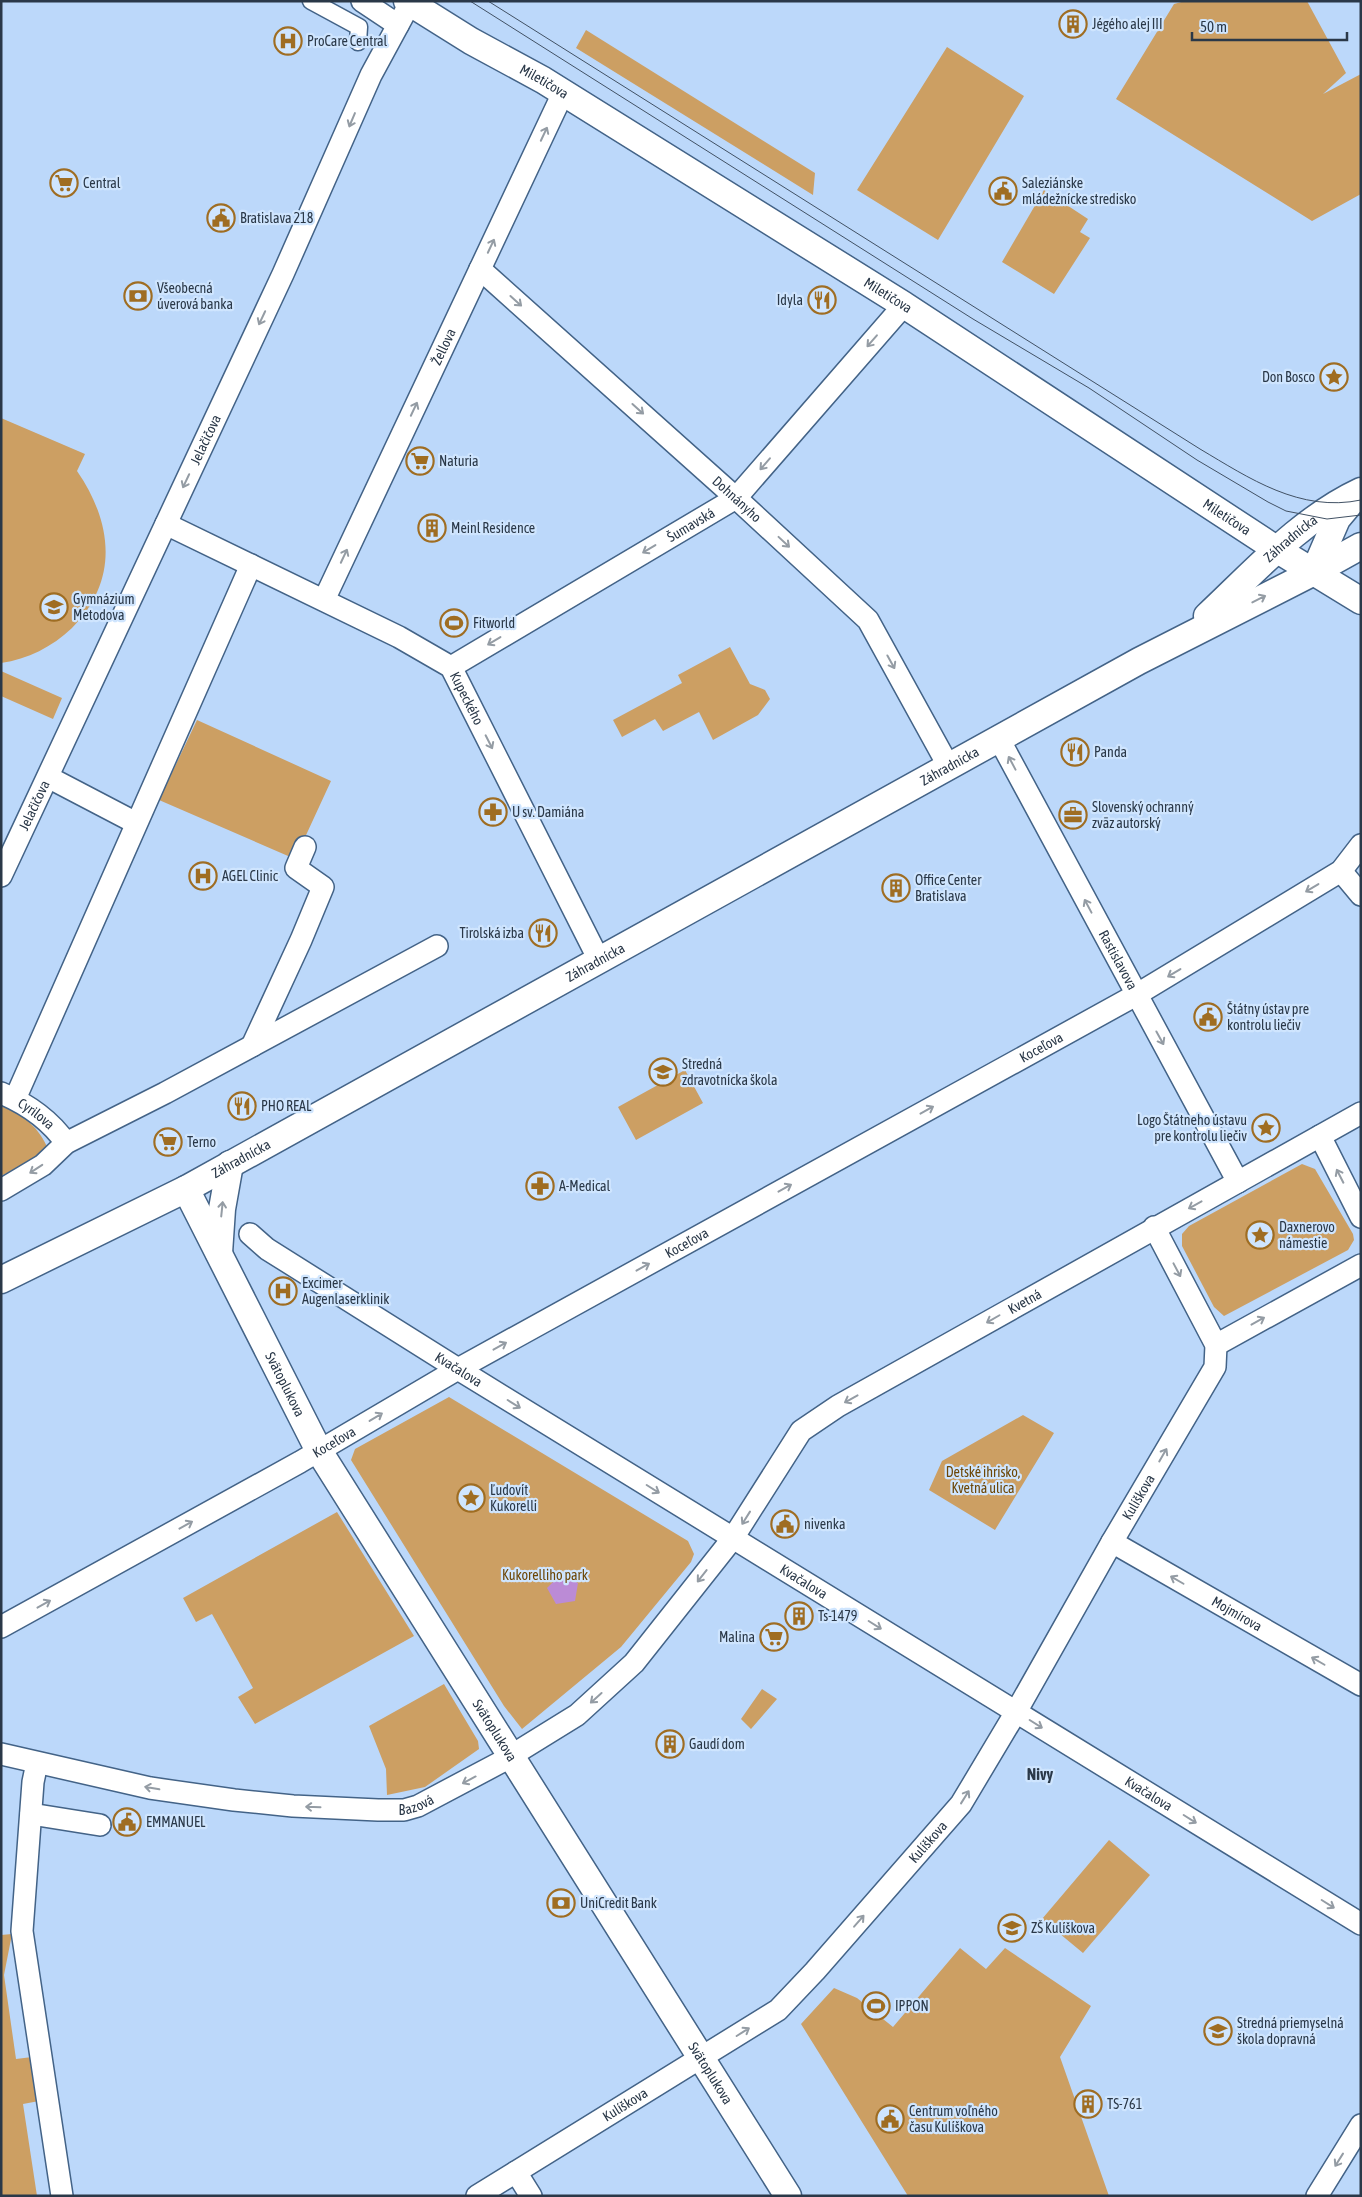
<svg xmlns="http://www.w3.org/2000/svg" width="1362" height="2197" font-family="'Asap Condensed',sans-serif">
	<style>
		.green { fill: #cc9f63 }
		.water { fill: #bb8bd6 }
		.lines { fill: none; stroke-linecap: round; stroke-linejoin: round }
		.pedestrian-casing { stroke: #436387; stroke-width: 19 }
		.minor-casing { stroke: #436387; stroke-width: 24 }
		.tertiary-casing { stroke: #436387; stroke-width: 29 }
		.pedestrian { stroke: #fff; stroke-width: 16 }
		.minor { stroke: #fff; stroke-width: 21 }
		.tertiary { stroke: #fff; stroke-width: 26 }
		.tram { stroke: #415164; stroke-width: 1 }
		.oneway { stroke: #949ca4 }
		.labels { text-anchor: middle; stroke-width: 4.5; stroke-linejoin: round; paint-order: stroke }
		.poi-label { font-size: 14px; fill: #2a3848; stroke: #cfe5fe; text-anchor: start }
		.street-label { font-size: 14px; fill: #2a3848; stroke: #cfe5fe }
		.park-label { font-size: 14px; fill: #6c4606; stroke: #cfe5fe }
		.quarter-label { font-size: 16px; font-weight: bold; fill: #2a3848; stroke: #cfe5fe }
	</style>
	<rect width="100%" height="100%" fill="#bcd8fa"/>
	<path class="green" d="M1185,1H1307L1346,73L1323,94L1361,74V194L1312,221L1116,99L1174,4Z
		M586,30L815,173L813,195L576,48Z
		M947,47L1024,96L938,240L857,190Z
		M1044,190L1088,219L1080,232L1090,238L1054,294L1002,262Z
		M1,418L85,454L77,471C113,523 119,581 72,628C52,647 28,659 1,663Z
		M730,647L750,684L765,690L770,699L758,715L713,740L699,712L663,731L655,719L622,737L613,720L682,683L678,675Z
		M1,671L62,698L53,719L1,696Z
		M197,720L331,781L295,859L159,800Z
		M685,1070L703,1103L636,1140L618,1107Z
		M1,1106C25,1116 39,1127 49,1151L1,1176Z
		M1302,1164L1315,1169L1353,1234L1354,1240L1348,1250L1224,1316L1214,1307L1182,1246V1234L1189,1226Z
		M449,1397L688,1541L694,1554L691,1562L621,1647L522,1729L504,1706L351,1460L355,1449Z
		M1023,1415L1054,1433L995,1530L929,1490L942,1461Z
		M337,1512L414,1636L255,1724L238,1697L253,1688L212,1614L196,1622L183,1598Z
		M444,1684L478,1741L479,1749L425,1787L387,1795L386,1769L369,1726Z
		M762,1689L777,1699L751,1729L741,1719Z
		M1109,1840L1150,1875L1083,1953L1042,1919Z
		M12,1934L4,1975L16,2059L32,2057L39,2101L23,2104L37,2196H1V1935Z
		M960,1948L986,1969L1005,1948L1091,2006L1060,2057L1109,2196H908L801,2024L834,1988L857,1998L893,2027Z"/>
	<path class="water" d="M561,1574L578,1583L575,1601L556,1604L547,1588Z"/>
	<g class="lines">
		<g class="pedestrian-casing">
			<path id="pedestrian" d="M311,1L359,27L358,42"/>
		</g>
		<g class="minor-casing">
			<g id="minor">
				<path d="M362,1L398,25"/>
				<path id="s1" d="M480,269L736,498L868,620L949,767"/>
				<path id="s2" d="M166,524L399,637L451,667L599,960"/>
				<path id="s3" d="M324,600L563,93"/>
				<path id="s4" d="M451,667L736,498L904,305"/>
				<path id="s5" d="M999,739L1238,1182"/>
				<path d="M48,777L136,823"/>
				<path d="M1341,871L1361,895"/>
				<path id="s6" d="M1,876L283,274L371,75L410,3"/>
				<path d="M252,1046L301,940L323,887L296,868L305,847"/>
				<path id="s7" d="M1,1093C27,1104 50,1120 66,1143"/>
				<path d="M15,1099L251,565"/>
				<path d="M1320,1136L1361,1217"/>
				<path d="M1,1190L43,1165L66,1143L165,1093L437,946"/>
				<path id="s8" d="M250,1234L267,1249L458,1369L1361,1924"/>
				<path d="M1216,1345L1361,1265"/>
				<path id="s9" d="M1112,1542L1361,1685"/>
				<path id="s10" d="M1,1627L300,1462L458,1369L1136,995L1341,871L1361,845"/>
				<path id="s11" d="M1,1754L150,1788L234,1800L293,1806L378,1810H404L418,1806L501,1762L577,1715L634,1663L733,1538L801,1431L838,1406L1361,1113"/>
				<path d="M37,1763L33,1782L22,1931L62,2196"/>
				<path d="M31,1814L100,1825"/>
				<path d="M516,2172L531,2196"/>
				<path id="s12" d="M477,2196L778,2010L815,1971L961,1804L1016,1712L1112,1542L1215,1367L1216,1345L1154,1227"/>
				<path d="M1317,2196L1361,2125"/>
			</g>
		</g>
		<g class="tertiary-casing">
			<g id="tertiary">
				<path id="s13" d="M407,1L471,41L543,80L904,305L1276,549L1361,601"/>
				<path d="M1314,572L1337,519L1352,501"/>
				<path id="s14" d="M1207,616C1255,571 1301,519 1361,491"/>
				<path id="s15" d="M186,1189L319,1451L788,2196"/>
				<path d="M219,1253L222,1209L230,1164"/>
				<path id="s16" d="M1,1280L186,1189L1139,661L1314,572L1361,546"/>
			</g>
		</g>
		<use href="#pedestrian" class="pedestrian"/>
		<use href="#minor" class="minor"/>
		<use href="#tertiary" class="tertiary"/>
		<path class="tram" d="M470,1L973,319L1089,388L1197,460L1268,502L1286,511L1327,519L1361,515
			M488,1L1200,449C1249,478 1300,513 1361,500"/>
	</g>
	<defs><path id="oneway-shaft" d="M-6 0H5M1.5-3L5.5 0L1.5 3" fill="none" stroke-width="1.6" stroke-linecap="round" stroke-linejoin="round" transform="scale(1.25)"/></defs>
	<g class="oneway">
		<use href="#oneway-shaft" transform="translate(352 120) rotate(113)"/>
		<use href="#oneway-shaft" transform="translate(544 134) rotate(-65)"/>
		<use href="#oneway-shaft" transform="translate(491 246) rotate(-65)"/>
		<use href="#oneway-shaft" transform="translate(516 301) rotate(42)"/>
		<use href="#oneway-shaft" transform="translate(262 318) rotate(115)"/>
		<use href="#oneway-shaft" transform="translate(872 341) rotate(131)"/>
		<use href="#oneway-shaft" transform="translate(414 409) rotate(-65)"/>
		<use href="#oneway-shaft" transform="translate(638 409) rotate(42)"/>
		<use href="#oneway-shaft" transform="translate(765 464) rotate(131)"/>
		<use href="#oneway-shaft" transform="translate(186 481) rotate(115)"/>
		<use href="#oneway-shaft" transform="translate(784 542) rotate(43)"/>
		<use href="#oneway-shaft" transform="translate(649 549) rotate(149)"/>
		<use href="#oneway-shaft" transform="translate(344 556) rotate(-65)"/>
		<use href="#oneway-shaft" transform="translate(1259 599) rotate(-27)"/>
		<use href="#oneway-shaft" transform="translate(494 641) rotate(149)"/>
		<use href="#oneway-shaft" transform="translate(891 662) rotate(61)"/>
		<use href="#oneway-shaft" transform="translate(489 742) rotate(63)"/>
		<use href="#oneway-shaft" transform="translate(1012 763) rotate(-118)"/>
		<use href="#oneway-shaft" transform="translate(1312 888) rotate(149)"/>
		<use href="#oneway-shaft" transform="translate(1088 906) rotate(-118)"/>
		<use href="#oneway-shaft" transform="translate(1174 973) rotate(149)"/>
		<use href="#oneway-shaft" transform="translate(1160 1038) rotate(61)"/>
		<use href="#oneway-shaft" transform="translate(927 1110) rotate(-29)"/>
		<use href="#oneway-shaft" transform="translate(36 1169) rotate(147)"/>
		<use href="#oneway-shaft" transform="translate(1340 1176) rotate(-117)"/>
		<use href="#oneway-shaft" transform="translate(785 1188) rotate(-29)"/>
		<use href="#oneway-shaft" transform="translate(1195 1205) rotate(151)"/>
		<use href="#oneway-shaft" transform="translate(222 1209) rotate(-84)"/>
		<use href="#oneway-shaft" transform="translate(643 1267) rotate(-29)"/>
		<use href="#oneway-shaft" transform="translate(1177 1270) rotate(62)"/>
		<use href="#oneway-shaft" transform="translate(993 1319) rotate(150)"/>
		<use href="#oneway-shaft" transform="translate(1258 1321) rotate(-29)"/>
		<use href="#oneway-shaft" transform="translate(500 1346) rotate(-29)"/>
		<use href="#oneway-shaft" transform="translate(851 1399) rotate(151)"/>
		<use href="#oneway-shaft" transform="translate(514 1404) rotate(32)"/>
		<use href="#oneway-shaft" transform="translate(376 1417) rotate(-31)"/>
		<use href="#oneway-shaft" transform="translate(1163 1455) rotate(-60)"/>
		<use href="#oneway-shaft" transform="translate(653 1489) rotate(32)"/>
		<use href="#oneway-shaft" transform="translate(746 1518) rotate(122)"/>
		<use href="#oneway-shaft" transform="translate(186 1525) rotate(-29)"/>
		<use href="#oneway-shaft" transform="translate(702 1576) rotate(128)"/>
		<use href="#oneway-shaft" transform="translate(1177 1580) rotate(-150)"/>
		<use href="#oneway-shaft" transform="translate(44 1604) rotate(-29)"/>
		<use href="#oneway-shaft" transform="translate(875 1625) rotate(32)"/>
		<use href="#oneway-shaft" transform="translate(1318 1661) rotate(-150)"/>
		<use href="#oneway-shaft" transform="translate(596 1698) rotate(138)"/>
		<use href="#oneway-shaft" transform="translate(1036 1724) rotate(32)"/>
		<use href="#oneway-shaft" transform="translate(469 1780) rotate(152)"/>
		<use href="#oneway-shaft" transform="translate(152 1788) rotate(-170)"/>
		<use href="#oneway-shaft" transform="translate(965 1797) rotate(-58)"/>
		<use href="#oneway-shaft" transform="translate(313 1807) rotate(-178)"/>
		<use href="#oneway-shaft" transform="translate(1190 1819) rotate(32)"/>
		<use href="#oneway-shaft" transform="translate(1328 1904) rotate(32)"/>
		<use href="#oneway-shaft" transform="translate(859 1921) rotate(-49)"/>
		<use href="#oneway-shaft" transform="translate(743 2032) rotate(-32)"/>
		<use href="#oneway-shaft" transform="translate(1339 2160) rotate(122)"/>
	</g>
	<defs>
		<g id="building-ring" transform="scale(1.4375)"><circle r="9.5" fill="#cfe5fe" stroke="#9f6d22" stroke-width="1.5"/><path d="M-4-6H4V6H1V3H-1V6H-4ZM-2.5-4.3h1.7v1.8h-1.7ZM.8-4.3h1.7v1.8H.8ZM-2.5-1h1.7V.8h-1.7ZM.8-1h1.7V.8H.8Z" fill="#9f6d22"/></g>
		<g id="hospital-ring" transform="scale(1.4375)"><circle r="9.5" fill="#cfe5fe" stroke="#9f6d22" stroke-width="1.5"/><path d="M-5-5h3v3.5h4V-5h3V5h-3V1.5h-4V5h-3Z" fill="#9f6d22"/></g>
		<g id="supermarket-ring" transform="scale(1.4375)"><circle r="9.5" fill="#cfe5fe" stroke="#9f6d22" stroke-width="1.5"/><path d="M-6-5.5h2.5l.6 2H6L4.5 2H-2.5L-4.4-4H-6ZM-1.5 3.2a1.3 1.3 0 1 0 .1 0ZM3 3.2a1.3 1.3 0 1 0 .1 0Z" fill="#9f6d22"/></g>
		<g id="civic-ring" transform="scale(1.4375)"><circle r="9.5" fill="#cfe5fe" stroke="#9f6d22" stroke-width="1.5"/><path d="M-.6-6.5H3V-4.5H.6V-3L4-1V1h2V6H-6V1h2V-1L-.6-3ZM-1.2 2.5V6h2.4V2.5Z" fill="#9f6d22"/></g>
		<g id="bank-ring" transform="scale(1.4375)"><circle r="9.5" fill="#cfe5fe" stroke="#9f6d22" stroke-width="1.5"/><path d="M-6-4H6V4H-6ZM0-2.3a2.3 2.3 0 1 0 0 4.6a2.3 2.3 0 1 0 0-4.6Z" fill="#9f6d22"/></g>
		<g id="restaurant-ring" transform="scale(1.4375)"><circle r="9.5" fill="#cfe5fe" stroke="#9f6d22" stroke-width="1.5"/><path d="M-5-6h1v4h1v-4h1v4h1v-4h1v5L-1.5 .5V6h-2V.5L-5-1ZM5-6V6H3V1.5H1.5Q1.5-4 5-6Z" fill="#9f6d22"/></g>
		<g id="sight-ring" transform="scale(1.4375)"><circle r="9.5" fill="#cfe5fe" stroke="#9f6d22" stroke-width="1.5"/><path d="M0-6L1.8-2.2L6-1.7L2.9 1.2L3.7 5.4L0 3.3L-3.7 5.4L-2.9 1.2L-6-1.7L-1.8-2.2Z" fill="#9f6d22"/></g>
		<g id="school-ring" transform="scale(1.4375)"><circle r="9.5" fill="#cfe5fe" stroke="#9f6d22" stroke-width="1.5"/><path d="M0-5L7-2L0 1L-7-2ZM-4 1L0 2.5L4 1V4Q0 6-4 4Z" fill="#9f6d22"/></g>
		<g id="stadium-ring" transform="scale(1.4375)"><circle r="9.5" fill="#cfe5fe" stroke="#9f6d22" stroke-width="1.5"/><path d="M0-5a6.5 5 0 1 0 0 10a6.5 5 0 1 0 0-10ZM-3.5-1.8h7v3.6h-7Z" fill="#9f6d22"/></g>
		<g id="pharmacy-ring" transform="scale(1.4375)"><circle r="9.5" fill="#cfe5fe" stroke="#9f6d22" stroke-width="1.5"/><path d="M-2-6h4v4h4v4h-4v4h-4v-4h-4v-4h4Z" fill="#9f6d22"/></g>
		<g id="office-ring" transform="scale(1.4375)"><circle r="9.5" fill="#cfe5fe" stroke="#9f6d22" stroke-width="1.5"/><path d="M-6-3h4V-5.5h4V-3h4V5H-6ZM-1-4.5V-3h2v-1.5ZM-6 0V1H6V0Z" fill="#9f6d22"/></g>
	</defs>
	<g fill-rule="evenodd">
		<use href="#building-ring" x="1073" y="24"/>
		<use href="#hospital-ring" x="288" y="41"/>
		<use href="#supermarket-ring" x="64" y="183"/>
		<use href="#civic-ring" x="1003" y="191"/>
		<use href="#civic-ring" x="221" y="218"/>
		<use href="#bank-ring" x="138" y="296"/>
		<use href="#restaurant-ring" x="822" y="300"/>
		<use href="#sight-ring" x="1334" y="377"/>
		<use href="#supermarket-ring" x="420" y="461"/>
		<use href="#building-ring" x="432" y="528"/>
		<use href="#school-ring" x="54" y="607"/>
		<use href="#stadium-ring" x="454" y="623"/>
		<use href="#restaurant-ring" x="1075" y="752"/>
		<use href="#pharmacy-ring" x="493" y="812"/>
		<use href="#office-ring" x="1073" y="815"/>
		<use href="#hospital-ring" x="203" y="876"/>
		<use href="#building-ring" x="896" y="888"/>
		<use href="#restaurant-ring" x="543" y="933"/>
		<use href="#civic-ring" x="1208" y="1017"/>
		<use href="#school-ring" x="663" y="1072"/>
		<use href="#restaurant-ring" x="242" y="1106"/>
		<use href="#sight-ring" x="1266" y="1128"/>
		<use href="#supermarket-ring" x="168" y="1142"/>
		<use href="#pharmacy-ring" x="540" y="1186"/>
		<use href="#sight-ring" x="1260" y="1235"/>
		<use href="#hospital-ring" x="283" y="1291"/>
		<use href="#sight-ring" x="471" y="1498"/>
		<use href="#civic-ring" x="785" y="1524"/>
		<use href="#building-ring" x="799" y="1616"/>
		<use href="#supermarket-ring" x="774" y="1637"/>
		<use href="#building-ring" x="670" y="1744"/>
		<use href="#civic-ring" x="127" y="1822"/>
		<use href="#bank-ring" x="561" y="1903"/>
		<use href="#school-ring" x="1012" y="1928"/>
		<use href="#stadium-ring" x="876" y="2006"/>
		<use href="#school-ring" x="1218" y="2031"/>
		<use href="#building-ring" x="1088" y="2104"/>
		<use href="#civic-ring" x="890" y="2119"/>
	</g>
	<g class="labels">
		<g class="poi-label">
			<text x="1092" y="29">Jégého alej III</text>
			<text x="307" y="46">ProCare Central</text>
			<text x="83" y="188">Central</text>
			<text x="1022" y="188">Saleziánske<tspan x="1022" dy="16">mládežnícke stredisko</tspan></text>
			<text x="240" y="223">Bratislava 218</text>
			<text x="157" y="293">Všeobecná<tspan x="157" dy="16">úverová banka</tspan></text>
			<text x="803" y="305" text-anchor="end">Idyla</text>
			<text x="1315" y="382" text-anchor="end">Don Bosco</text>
			<text x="439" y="466">Naturia</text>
			<text x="451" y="533">Meinl Residence</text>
			<text x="73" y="604">Gymnázium<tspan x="73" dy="16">Metodova</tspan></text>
			<text x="473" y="628">Fitworld</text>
			<text x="1094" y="757">Panda</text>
			<text x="1092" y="812">Slovenský ochranný<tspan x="1092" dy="16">zväz autorský</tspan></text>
			<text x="512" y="817">U sv. Damiána</text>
			<text x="222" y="881">AGEL Clinic</text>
			<text x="915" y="885">Office Center<tspan x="915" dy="16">Bratislava</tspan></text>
			<text x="524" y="938" text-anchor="end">Tirolská izba</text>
			<text x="1227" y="1014">Štátny ústav pre<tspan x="1227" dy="16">kontrolu liečiv</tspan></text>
			<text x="682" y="1069">Stredná<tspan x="682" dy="16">zdravotnícka škola</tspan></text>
			<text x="261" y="1111">PHO REAL</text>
			<text x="1247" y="1125" text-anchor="end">Logo Štátneho ústavu<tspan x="1247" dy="16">pre kontrolu liečiv</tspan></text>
			<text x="187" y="1147">Terno</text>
			<text x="559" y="1191">A-Medical</text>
			<text x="1279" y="1232">Daxnerovo<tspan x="1279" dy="16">námestie</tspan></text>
			<text x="302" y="1288">Excimer<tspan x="302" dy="16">Augenlaserklinik</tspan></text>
			<text x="490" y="1495">Ľudovít<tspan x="490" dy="16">Kukorelli</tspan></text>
			<text x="804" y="1529">nivenka</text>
			<text x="818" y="1621">Ts-1479</text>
			<text x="755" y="1642" text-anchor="end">Malina</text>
			<text x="689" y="1749">Gaudí dom</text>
			<text x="146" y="1827">EMMANUEL</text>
			<text x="580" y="1908">UniCredit Bank</text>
			<text x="1031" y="1933">ZŠ Kulíškova</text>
			<text x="895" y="2011">IPPON</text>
			<text x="1237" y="2028">Stredná priemyselná<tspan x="1237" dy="16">škola dopravná</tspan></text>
			<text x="1107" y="2109">TS-761</text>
			<text x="909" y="2116">Centrum voľného<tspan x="909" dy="16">času Kulíškova</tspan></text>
		</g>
		<g class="street-label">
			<text dy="5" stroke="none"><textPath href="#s13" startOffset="159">Miletičova</textPath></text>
			<text dy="5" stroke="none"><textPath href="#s13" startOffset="564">Miletičova</textPath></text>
			<text dy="5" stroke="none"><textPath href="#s3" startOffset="280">Žellova</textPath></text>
			<text dy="5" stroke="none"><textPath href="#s6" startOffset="482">Jelačičova</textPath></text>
			<text dy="5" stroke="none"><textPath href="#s1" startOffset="345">Dohnányho</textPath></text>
			<text dy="5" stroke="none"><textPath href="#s13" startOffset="969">Miletičova</textPath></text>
			<text dy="5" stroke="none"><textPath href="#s4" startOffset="279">Šumavská</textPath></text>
			<text dy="5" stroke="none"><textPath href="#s14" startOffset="114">Záhradnícka</textPath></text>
			<text dy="5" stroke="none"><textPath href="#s2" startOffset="354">Kupeckého</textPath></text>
			<text dy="5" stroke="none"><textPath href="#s16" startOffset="1079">Záhradnícka</textPath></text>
			<text dy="5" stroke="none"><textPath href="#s6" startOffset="78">Jelačičova</textPath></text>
			<text dy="5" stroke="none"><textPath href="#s5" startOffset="251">Rastislavova</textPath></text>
			<text dy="5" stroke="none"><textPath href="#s16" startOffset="674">Záhradnícka</textPath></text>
			<text dy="5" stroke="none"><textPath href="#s10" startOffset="1191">Koceľova</textPath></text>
			<text dy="5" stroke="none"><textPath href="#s7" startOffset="41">Cyrilova</textPath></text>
			<text dy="5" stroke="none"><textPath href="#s16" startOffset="269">Záhradnícka</textPath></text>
			<text dy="5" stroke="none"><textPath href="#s10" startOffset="786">Koceľova</textPath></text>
			<text dy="5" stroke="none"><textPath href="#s11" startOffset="1228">Kvetná</textPath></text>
			<text dy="5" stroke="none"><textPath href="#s8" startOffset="249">Kvačalova</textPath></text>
			<text dy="5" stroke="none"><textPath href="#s15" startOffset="219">Svätoplukova</textPath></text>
			<text dy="5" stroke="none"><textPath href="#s10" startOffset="381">Koceľova</textPath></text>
			<text dy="5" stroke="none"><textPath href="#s12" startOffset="984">Kulíškova</textPath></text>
			<text dy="5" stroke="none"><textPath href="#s8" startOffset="654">Kvačalova</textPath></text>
			<text dy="5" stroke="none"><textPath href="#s9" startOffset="144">Mojmírova</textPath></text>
			<text dy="5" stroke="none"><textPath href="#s15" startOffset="624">Svätoplukova</textPath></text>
			<text dy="5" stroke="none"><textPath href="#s8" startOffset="1059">Kvačalova</textPath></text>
			<text dy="5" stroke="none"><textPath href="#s11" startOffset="421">Bazová</textPath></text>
			<text dy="5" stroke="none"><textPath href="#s12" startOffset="579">Kulíškova</textPath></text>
			<text dy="5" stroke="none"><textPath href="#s15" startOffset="1029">Svätoplukova</textPath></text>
			<text dy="5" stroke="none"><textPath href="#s12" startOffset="174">Kulíškova</textPath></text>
		</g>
		<g class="park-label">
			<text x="983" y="1477">Detské ihrisko,<tspan x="983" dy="16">Kvetná ulica</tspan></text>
			<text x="545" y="1580">Kukorelliho park</text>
		</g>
		<g class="quarter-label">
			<text x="1040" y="1780">Nivy</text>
		</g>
	</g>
	<rect width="1362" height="2197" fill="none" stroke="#2a3848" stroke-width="5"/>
	<path d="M1192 32v8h155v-8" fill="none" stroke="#2a3848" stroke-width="2.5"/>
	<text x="1200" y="32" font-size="15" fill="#2a3848" stroke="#cfe5fe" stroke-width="4" paint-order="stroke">50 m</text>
</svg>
